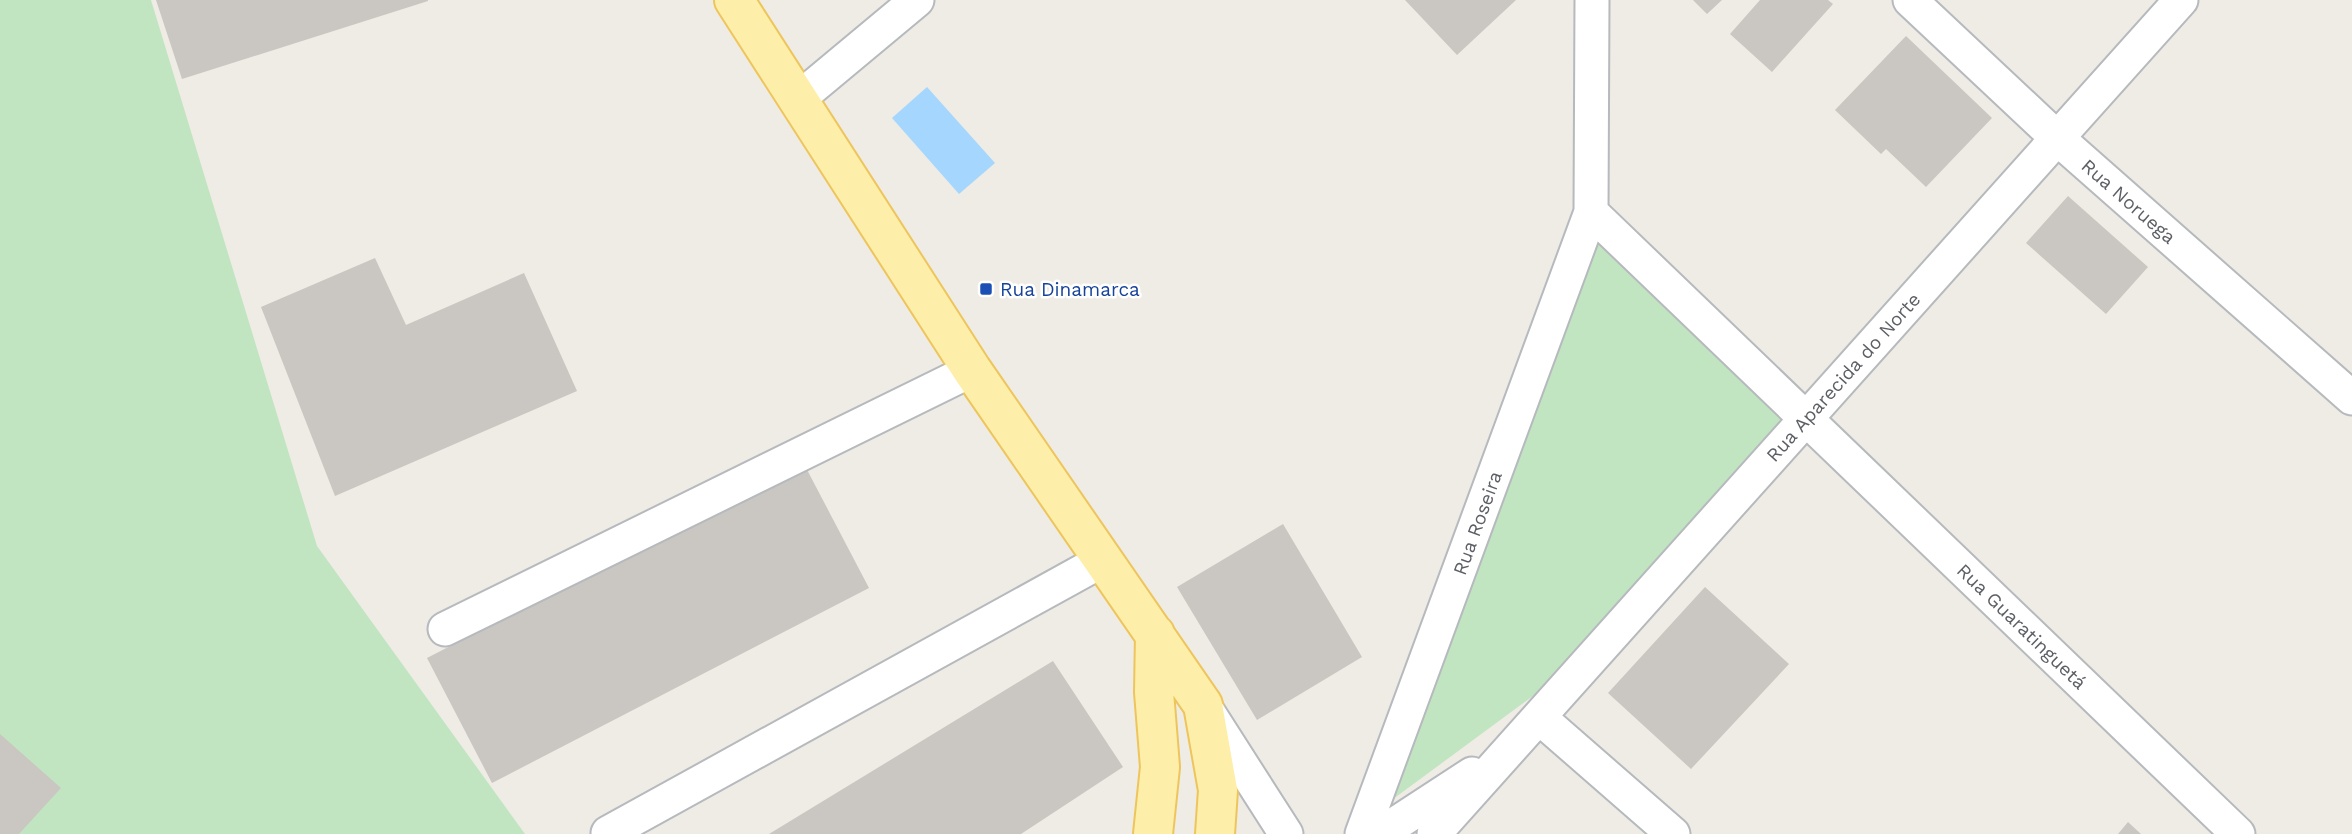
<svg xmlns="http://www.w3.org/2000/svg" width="2352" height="834" font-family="'Work Sans',sans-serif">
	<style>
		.green { fill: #c1e5c1 }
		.water { fill: #a5d6fd }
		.building { fill: #cac6c1 }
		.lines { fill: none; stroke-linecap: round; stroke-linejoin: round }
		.minor-casing { stroke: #b6b9bd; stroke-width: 37 }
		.major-casing { stroke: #eec55d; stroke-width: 42 }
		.minor { stroke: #fff; stroke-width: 33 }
		.major { stroke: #fdefaa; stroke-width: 38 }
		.transit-dot { fill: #1a4fb4; stroke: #fff; stroke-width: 2.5 }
		.labels { text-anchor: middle; stroke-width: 5; stroke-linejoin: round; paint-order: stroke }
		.street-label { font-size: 19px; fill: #5c5f64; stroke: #fff }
		.transit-label { font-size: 19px; fill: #164399; stroke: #fff; text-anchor: start }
	</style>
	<rect width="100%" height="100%" fill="#eeece4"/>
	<path class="green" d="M0,0H151L317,546L525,834H0Z
		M1597,236L1787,421L1558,675L1537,693L1389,802Z"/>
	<path class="water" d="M927,87L995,163L959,194L892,118Z"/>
	<path class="building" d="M156,0H428V1L182,79Z
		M1405,0H1516L1457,55Z
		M1693,0H1722L1707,14Z
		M1760,0H1828L1833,4L1772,72L1730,34Z
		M1906,36L1992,118L1926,187L1886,149L1881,154L1835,110Z
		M2068,196L2148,267L2106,314L2026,243Z
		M375,258L406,325L524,273L577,391L335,496L261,307Z
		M804,464L869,588L492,783L427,658Z
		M1283,524L1362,657L1257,720L1177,587Z
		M1705,587L1789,664L1691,769L1608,693Z
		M1053,661L1123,767L1021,834H769Z
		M0,734L61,788L19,834H0Z
		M2128,822L2141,834H2118Z"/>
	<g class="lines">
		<g class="minor-casing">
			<path id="minor" d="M1592,0L1591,212L2238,834
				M1910,0L2056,137L2352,398
				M797,100L917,0
				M445,629L972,370
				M1206,709L1286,834
				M1540,718L1673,834
				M608,833L1103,560
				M1362,834L1591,212
				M1380,834L1472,774
				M1434,834L2181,0"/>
		</g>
		<g class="major-casing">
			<path id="major" d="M734,0L972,370L1203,705L1218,790L1215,834
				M1153,834L1160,767L1154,692L1155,634"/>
		</g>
		<use href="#minor" class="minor"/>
		<use href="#major" class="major"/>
	</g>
	<rect class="transit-dot" x="979" y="282" width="14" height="14" rx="3.5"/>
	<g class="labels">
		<g class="street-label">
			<text transform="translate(2129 201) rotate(41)" y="7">Rua Noruega</text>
			<text transform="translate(1843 377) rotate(-48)" y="7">Rua Aparecida do Norte</text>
			<text transform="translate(1477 523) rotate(-70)" y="7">Rua Roseira</text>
			<text transform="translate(2022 626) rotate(44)" y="7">Rua Guaratinguetá</text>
		</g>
		<g class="transit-label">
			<text x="1000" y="296">Rua Dinamarca</text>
		</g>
	</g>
</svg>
